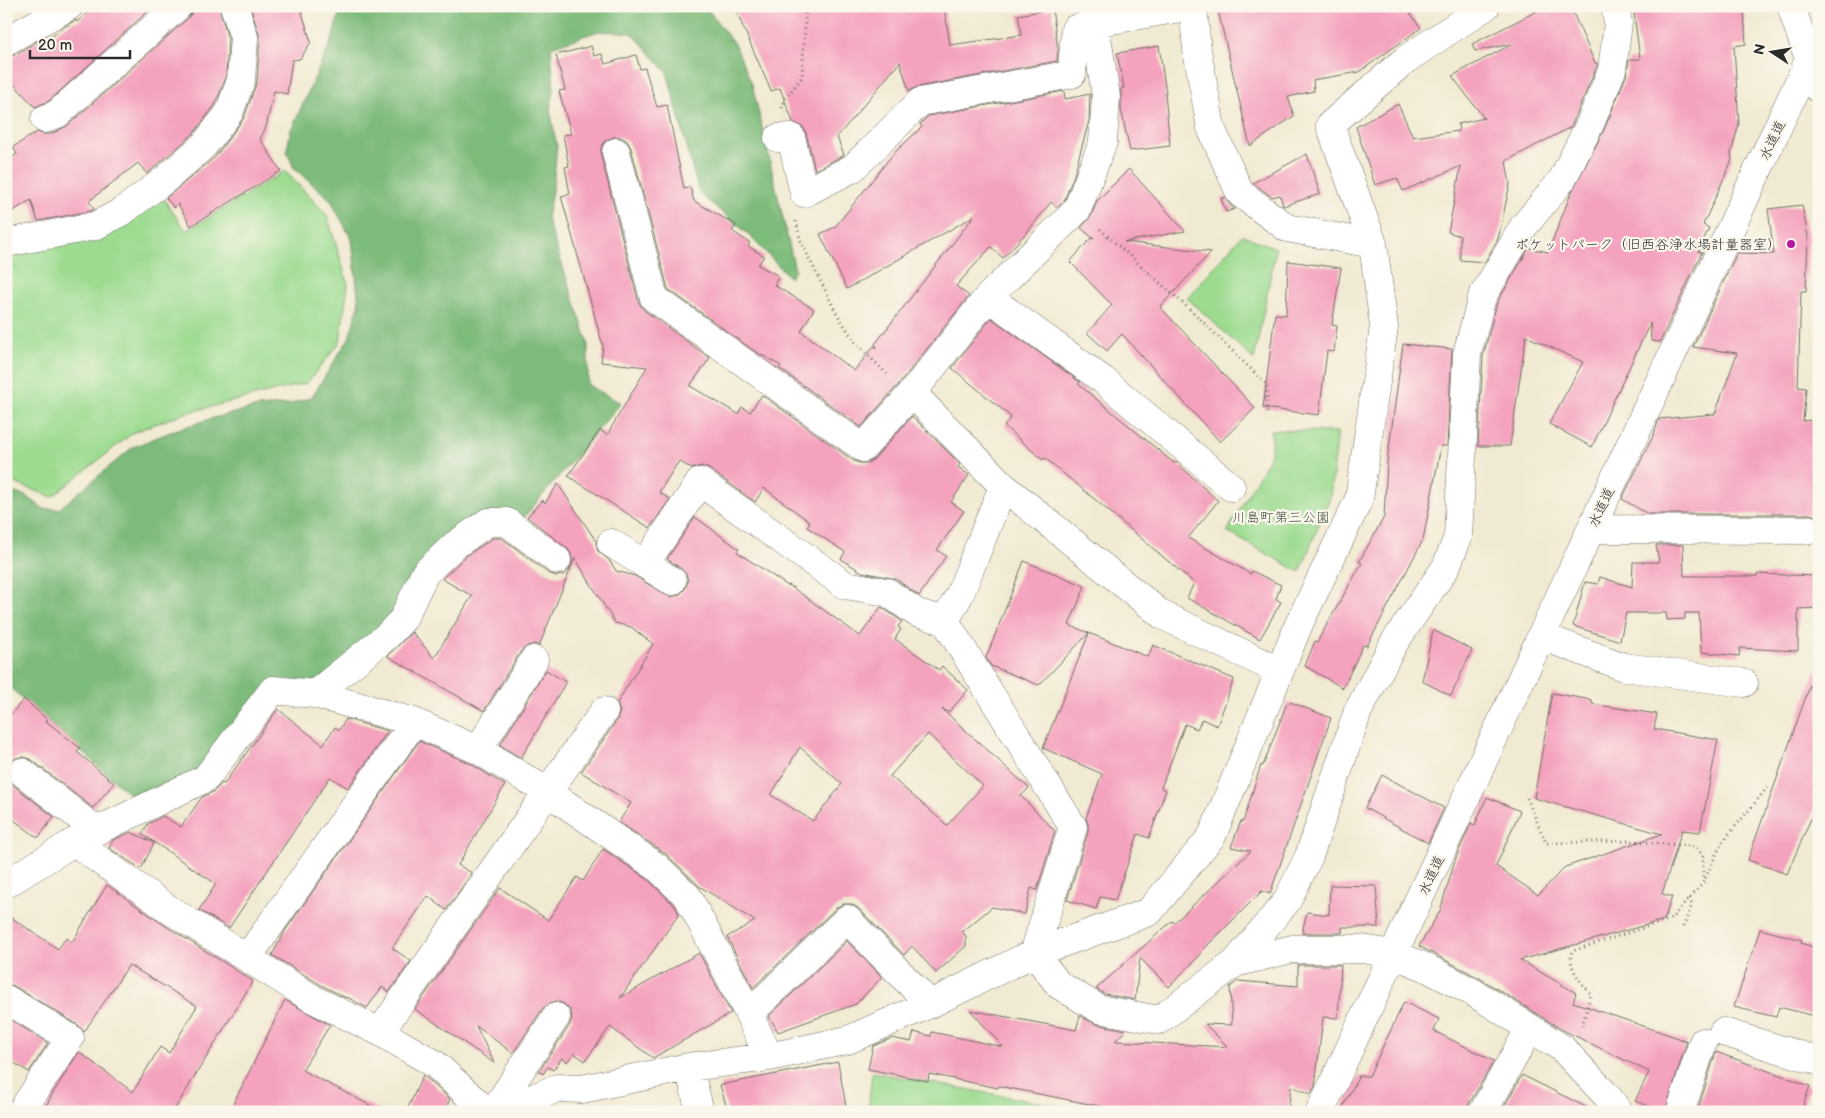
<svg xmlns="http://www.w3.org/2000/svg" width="1825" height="1118" font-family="'Balsamiq Sans','Klee One',sans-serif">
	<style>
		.green { fill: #9cdb90; stroke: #64835e }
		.forest { fill: #7dbb7a; stroke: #547352 }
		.building { fill: #f4a2be; fill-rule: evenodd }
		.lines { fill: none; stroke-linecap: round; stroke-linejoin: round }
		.minor-casing { stroke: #706e65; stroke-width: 29 }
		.path { stroke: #706e65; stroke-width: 3; stroke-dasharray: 1 4; stroke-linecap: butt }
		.minor { stroke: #fff; stroke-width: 28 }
		.poi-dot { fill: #b5179e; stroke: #fbf7ec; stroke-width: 2 }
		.labels { text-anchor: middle; stroke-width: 4.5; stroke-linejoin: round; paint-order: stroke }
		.street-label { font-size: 14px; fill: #2b2b2b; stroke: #fbf7ec }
		.poi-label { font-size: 14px; fill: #2b2b2b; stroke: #fbf7ec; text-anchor: end }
		.park-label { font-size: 14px; fill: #475744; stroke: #fbf7ec }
	</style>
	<rect width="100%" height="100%" fill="#fbf7ec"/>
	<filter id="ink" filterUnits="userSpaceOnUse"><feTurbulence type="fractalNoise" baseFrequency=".02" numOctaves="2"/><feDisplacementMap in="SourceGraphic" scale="10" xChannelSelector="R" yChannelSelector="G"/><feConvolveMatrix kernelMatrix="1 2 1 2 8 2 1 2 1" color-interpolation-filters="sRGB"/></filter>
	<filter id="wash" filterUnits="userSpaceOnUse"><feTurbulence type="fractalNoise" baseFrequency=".0096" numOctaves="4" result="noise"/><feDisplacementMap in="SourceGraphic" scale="20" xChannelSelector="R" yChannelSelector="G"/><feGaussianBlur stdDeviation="1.12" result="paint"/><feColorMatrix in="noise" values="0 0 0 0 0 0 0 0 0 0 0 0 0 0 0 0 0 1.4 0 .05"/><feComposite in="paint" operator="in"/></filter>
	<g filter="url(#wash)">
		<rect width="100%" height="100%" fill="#f1ead2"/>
		<path class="green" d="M285,171L327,215L348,284L340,342L307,383L182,414L134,432L52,497L6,480V250L159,192L186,231Z
			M1242,235L1276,248L1254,360L1187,298Z
			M1271,430L1338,432L1330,497L1300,572L1227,532L1271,454Z
			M872,1072L1091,1112H868Z"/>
		<path class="forest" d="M341,6H705L735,45L752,84L795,270L790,278L747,233L699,193L667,72L632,33L599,31L551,47L554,91L550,109L557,147L553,186L547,219L588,342V385L621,403L519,523L494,511L382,636L313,684L269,687L202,773L136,800L13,690L6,689V491L26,496L44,509H59L133,447L178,429L217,417L258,407L291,404L312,397L349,338L359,305L352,240L330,199L294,168L287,152L290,132L332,40Z"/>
		<g id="blocks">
			<path class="building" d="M95,6H154L49,101L35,107L6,76V57L14,55L38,41L42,45L62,28L76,20L77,22Z
				M193,6H219L228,39L226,77L215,105L193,134L147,174L138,163L89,201L94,209L90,211L38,221L31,200L6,215V161L17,154L13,147L37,132L43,134H51L67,126L188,18L193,11Z
				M250,6H300L311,42L300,59L292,60L287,94L274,91L266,127L260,139L281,171L191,226L178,204L174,208L166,198L215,157L244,118L257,81L260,38Z
				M734,6H944L950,45L1022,35L1018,15L1052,9L1058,49L1057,61L917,87L909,91L900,62L837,137L844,155L815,170L806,133L803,127L793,122L780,88L771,91Z
				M1217,6H1405L1421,28L1359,72L1313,80L1314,91L1288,97L1294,116L1250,146Z
				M1547,6H1570L1595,63H1597V66L1571,127L1506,161L1510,184L1498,239L1485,262L1460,260V236L1448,232L1461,166L1403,191L1397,178L1375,185L1356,127L1398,104L1413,137L1459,131L1458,124L1484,118L1452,76L1512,44L1475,51L1472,44Z
				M1633,6H1731L1733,12L1744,11L1746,44L1734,46L1739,124L1731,153L1732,160L1703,225L1709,228L1698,252H1702L1660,342L1651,341L1650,323L1592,447L1549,424L1583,362L1526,336L1510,446H1478L1483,356L1497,303L1529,248L1548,252L1571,193L1604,130L1626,76L1629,60L1640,59Z
				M591,46L594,56L602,54L605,64L636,55L640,69L645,68L657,107L667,105L684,189L690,187L694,201L736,225L732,231L750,243L748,246L764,256L758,265L779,276L774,285L814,309L801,331L854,371L874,346L877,348L875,344L974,216L847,289L820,234L835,227L894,153L922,127L920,124L928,116L1064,91L1065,99L1090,94L1089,121L1074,175L1064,201L1057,208L1051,202L1025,235H1024L1003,258L991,247L956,286L969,296L899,384L861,427L779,368L781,366L753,350L668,289L631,148L627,141L621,137H613L605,141L601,147V156L639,303L645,311L710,358L690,386L738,414L742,407L750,412L762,395L854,461L860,463H868L875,458L912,416L960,464L958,467L969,475L951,502L964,511L937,550L946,556L919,596L896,579L862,572L841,559L845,552L807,527L810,522L764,488L755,502L709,469L701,466L692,469L679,461L659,492L670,499L650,528L568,476L600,430L607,435L647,367L601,362L603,346L561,196L570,194L565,167L569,166L563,135L571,134L559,91L565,90L556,55Z
				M1159,46L1166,93H1165L1170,146L1130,151L1121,109V89L1124,88L1117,53Z
				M1307,154L1320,194L1283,206L1280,195L1272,197L1253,183Z
				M1129,169L1185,231L1124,242L1211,252L1160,307L1255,408L1220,442L1122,334L1107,351L1087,333L1112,305L1070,262L1091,238L1094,239L1081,228L1091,216L1097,201Z
				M1225,197L1230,205L1235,209L1226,212L1221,199Z
				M1802,205L1808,237L1806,291H1801L1798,387L1806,388L1803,421L1819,419V517L1810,514H1648L1622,499L1654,434L1659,419L1715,414L1737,353L1693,347L1737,253L1774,254L1768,209Z
				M1288,261L1341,268L1332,325L1337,326L1334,352L1327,351L1319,415L1263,408L1275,314L1286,315Z
				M991,318L1080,382L1078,384L1174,463L1176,462L1218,501L1188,538L1251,574L1252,571L1281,585L1276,599L1281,602L1260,639L1187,598L1194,583L1104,507L1045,458L1043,460L1004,426L1011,417L952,368Z
				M1403,344L1452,349L1447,446H1441L1423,540L1367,646L1363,645L1343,688L1305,666L1315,641L1317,642L1362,563L1359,562L1384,517L1387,463Z
				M558,484L596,541L598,551L609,560L616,571L635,576L664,594L671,597L679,595L685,589L688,581L686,573L680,568L667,559L695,517L739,549L737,552L788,586L789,585L860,636L881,607L902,621L898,627L901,629L895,639L939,670L942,666L968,690L949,712L942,709L1029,788L1021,796L1055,831L1037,890L1031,888L1025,914L992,907L962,932L966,936V946L936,973L912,946L904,955L858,908L851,904H843L836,908L753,988L727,937L755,921L699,886L666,854L619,822L631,803L581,772L617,720L620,712L617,703L653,644L631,627L615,623L575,558L539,646L534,644L527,646L521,651L484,711L387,656L412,632L434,658L472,596L442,579L465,557L493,538H502L548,573L556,576L563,575L569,570L572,561L571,554L567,548L527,517L542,500L545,503ZM928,734L983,786L947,825L890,776ZM800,747L842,784L813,821L771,795Z
				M1656,545H1683L1684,576H1757V574L1819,576V608L1798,609V651L1740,648L1739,656L1701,652L1699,613H1685V619L1667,620L1666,613H1626L1620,641L1573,626L1585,582L1598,584L1600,577L1632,587L1633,562H1659Z
				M1024,561L1085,586L1069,625L1148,657L1153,645L1234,679L1217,726L1202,719L1197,729L1185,724L1161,788L1166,790L1149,838L1138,834L1115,900L1100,897L1096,909L1067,900L1088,832V825L1086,818L1102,774L1043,748L1089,633L1039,685L991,666L986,658Z
				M1433,630L1472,650L1451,696L1422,681Z
				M546,670L566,682L521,758L500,745Z
				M1815,671L1819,672V800L1787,874L1748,860Z
				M1552,693L1592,700V704L1657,714L1654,729L1718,740L1700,832L1682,830L1662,894L1672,897L1664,920L1520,960L1576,993L1573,1002L1687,1041L1665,1112L1635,1101L1649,1072L1561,1029L1481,979L1419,946L1440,911L1455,860L1471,823L1475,825L1487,797L1520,811L1496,866L1538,895L1565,867L1662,834L1534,798Z
				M24,699L48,720L46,721L80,748L77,752L114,783L93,808L32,760L24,757L16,758L10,762L7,769L8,778L12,784L54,817L38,838L6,814V720Z
				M1290,702L1331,718L1270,894L1262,891L1200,953L1201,954L1169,987L1140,958L1135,1000L1105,994L1096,989L1172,921L1174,923L1251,851L1231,847L1241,821L1243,822L1261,765L1263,766L1287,703L1289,704Z
				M278,709L323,745L335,727L339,730L346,719L388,731L348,788L330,777L229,928L199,910L216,884L142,834L148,824L163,816L181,827L202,797L213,792L222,783L224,784Z
				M419,741L471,764L505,785L458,865L472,873L446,910L428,896L392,948L411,961L389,992L382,987L367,1008L347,997L346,998L321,985L272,955L285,931Z
				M1382,775L1444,808L1428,843L1365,808Z
				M131,832L154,843L141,869L109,848L113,840Z
				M603,849L647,879L675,906L679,914L620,998L699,953L731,1013L653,1058L610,1027L585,1061L574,1053L567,1062L562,1058L553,1070L548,1067L543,1074L539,1071L569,1026L572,1018L570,1010L564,1004L556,1001L550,1003L543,1008L513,1053L476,1026L494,1063L415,1009L500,888L548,920L577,877L583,881Z
				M107,885L161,923L253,981L173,1112H43L53,1093L79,1052L133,1092L160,1047L169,1053L197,1006L129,965L84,1032L78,1025L14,986L6,983V914L58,949L66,938L72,942Z
				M1330,885L1376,886L1379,927H1342V933H1302L1307,912L1329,915Z
				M1760,929L1802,940L1801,943L1819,949V1017L1779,1007L1776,1017L1734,1007Z
				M847,941L882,977L856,1004L778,1032L769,1016Z
				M1298,965H1341L1338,1018L1323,1017L1315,1086L1311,1094L1291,1086L1288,1112H1213L1169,1106L1168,1112H1140L1104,1107L999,1086L998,1088L929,1074L928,1081L868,1069L873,1046L892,1038L911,1042L914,1032L931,1036L932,1032L1003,1047L970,1010L1076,1030L1080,1016L1096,1024L1126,1030L1115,1041L1228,1047L1205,1024L1232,1025L1230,987L1238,981L1298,986Z
				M285,1000L330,1025L302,1070L383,1112H229Z
				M1404,1002L1439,1019L1434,1031L1494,1061L1469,1104L1467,1112H1340L1359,1076H1369Z
				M6,1017L48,1043L29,1072L6,1058Z
				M1716,1052L1810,1086L1801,1112H1697Z
				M838,1062L847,1112H728L720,1085Z
				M423,1075L450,1099L444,1112H406Z
				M1522,1075L1596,1112H1501Z"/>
		</g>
	</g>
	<g filter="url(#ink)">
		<use href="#blocks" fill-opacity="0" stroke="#706e65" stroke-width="1"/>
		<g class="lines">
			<g class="minor-casing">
				<path id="minor" d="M1193,6L1197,50L1211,128L1240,193L1287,228L1373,244
					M1791,6L1819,89
					M6,41L69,6
					M45,119L57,114L178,6
					M778,138L791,137L804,193L853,168L920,102L1072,74L1075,29L1095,23L1192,6
					M616,152L654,298L863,448L912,393
					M6,243L95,226L123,211L167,178L204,145L229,113L241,80L244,37L234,6
					M988,297L1103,380L1231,487
					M1003,486L1162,615L1280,671
					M1591,529L1810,530
					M611,543L672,581
					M645,564L700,482L845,585L887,592L917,613L945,621
					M1541,636L1624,667L1744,683
					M315,694L387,636L403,619L425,573L455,545L488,522H507L557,560
					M478,750L534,660
					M22,772L97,831
					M74,842L170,910L313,999L380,1032L435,1064L487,1112
					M6,884L74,842L206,778L273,690L315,694L414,722L478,750L548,792L657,867L688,897L749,1014L769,1057
					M1034,953L1073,827L945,621L960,594L1003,486L912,393L988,297L1077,210L1103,142L1106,97L1095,23L1094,6
					M1034,953L1059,985L1099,1009L1159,1020L1235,963L1292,949H1362L1393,954L1425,967L1474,993L1562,1048L1608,1097L1619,1112
					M247,958L414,722
					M1235,963L1287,901L1309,856L1358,711L1394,643L1446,567L1458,537L1467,354L1482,297L1524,226L1562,180L1590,124L1612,70L1618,23L1615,6
					M6,999L70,1038L21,1112
					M749,1014L847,919L930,1004
					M380,1032L604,711
					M1723,1032L1819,1061
					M689,1067L700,1112
					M493,1112L556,1017
					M500,1112L557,1088L582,1089L689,1067L769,1057L848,1040L930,1004L1034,953L1149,912L1212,836L1299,624L1359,499L1384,327L1373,244L1330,125L1405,60L1486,6
					M1320,1112L1809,60L1819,48
					M1483,1112L1530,1028
					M1680,1112L1703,1042"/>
			</g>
			<path class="path" d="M782,108L785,99L802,77L806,6
				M796,221L801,242L836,312L854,341L887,374
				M1100,229L1196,315L1267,385V414
				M1527,798L1546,843L1630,841L1690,846L1696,848L1703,855V879
				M1683,927L1692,905L1689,898
				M1582,1026L1591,994C1581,982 1567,967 1572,951L1671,919L1703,883L1721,844L1768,787"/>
			<use href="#minor" class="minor"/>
		</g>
	</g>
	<circle class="poi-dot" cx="1791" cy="244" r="5"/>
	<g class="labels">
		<g class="street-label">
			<text transform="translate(1772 140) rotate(-65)" y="5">水道道</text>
			<text transform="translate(1601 507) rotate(-65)" y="5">水道道</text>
			<text transform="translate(1431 875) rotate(-65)" y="5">水道道</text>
		</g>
		<g class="poi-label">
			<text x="1781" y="249">ポケットパーク（旧西谷浄水場計量器室）</text>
		</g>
		<g class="park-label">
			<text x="1281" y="522">川島町第三公園</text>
		</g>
	</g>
	<rect width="1825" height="1118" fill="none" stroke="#fbf7ec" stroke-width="25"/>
	<g transform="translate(1772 52) rotate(282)" stroke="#fbf7ec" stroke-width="4" paint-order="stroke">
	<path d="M0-4L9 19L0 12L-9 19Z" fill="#2b2b2b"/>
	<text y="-8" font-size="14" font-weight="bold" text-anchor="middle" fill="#2b2b2b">N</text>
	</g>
	<path d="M30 50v8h100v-8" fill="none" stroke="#2b2b2b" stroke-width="2.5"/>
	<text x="38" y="50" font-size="15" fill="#2b2b2b" stroke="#fbf7ec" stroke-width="4" paint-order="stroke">20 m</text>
</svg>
